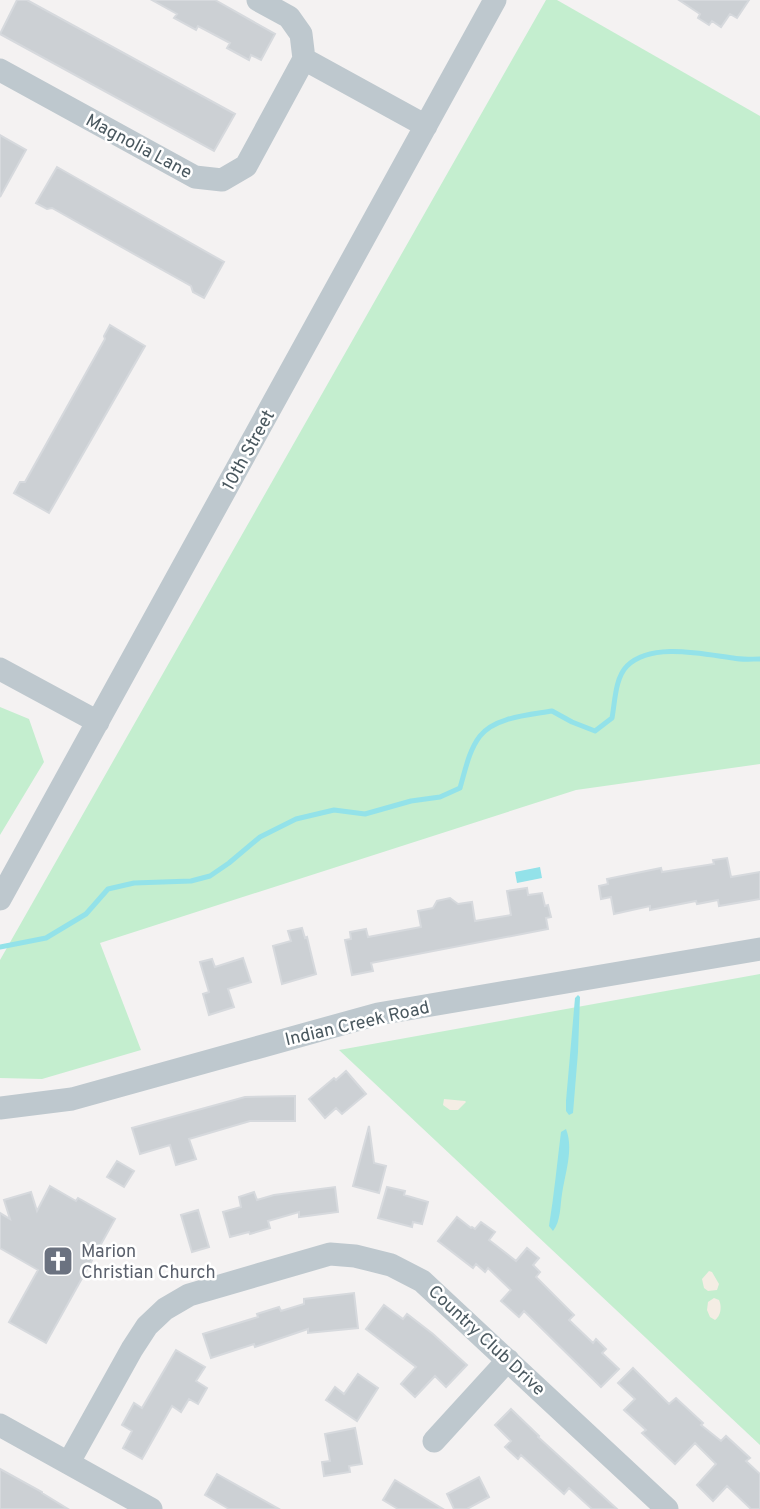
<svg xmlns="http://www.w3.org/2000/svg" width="760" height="1509" font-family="Overpass,sans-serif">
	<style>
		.green { fill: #c4eecf }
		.sand { fill: #f4ede4 }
		.water { fill: #93e2e9 }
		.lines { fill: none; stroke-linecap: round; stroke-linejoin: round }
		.stream { stroke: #93e2e9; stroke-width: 5 }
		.building { fill: #ccd0d4; stroke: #d6d9dd; stroke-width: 2 }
		.minor { stroke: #bec8ce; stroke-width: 23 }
		.labels { text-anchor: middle; stroke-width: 5; stroke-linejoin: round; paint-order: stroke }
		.street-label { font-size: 18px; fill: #4a585f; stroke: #fff }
		.worship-label { font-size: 18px; fill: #5b616d; stroke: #fff; text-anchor: start }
	</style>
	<rect width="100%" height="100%" fill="#f4f2f2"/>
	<path class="green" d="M546,0H557L760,116V764L576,790L100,943L141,1050L42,1079L0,1078V960Z
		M0,707L29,719L44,762L0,835Z
		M760,974V1445L339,1050Z"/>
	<path class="sand" d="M444,1099L465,1101L466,1102L458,1110H450L443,1105Z
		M709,1271L712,1272L719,1284L717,1290L708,1291L704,1288L702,1279Z
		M714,1298L719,1300C722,1306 721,1316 715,1320L710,1317L707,1310L708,1302Z"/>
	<path class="water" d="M540,867L542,878L517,883L515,872Z
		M578,995L580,997L578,1052L573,1113L569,1115L566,1111V1101L575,998Z
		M566,1129C574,1149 565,1173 562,1194C560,1206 561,1221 553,1231L549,1226C554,1195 557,1164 561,1132Z"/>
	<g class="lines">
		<path class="stream" d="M0,947L46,938L86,914L108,889L134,883L191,881L210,876L229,863L260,837L296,819L334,810L365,814L411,801L440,797L460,788C465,771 469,750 480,736C495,717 529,715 552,711L572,722L595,731L612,718C615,702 615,678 627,666C651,642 703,654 733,658C742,660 751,659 760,659"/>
	</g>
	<path class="building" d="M17,0H27L235,114L214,151L0,34Z
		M152,0H215L275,34L261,60L251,55L249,60L227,48L230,43L198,26L196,30L174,18L177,14Z
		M679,0H749L737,18L730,14L721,27L712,21L709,25L698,18L700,14Z
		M0,135L26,150L0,197Z
		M57,167L224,262L204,298L193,292L191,286L52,208L47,209L36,203Z
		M110,325L145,346L49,513L14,493L20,482H25L105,339L104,336Z
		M727,858L731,877L760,872V899L719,906L718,900L697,904L696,901L650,910V906L614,914L611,897L601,899L599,886L608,884L607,879L661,868L662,872L714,864L713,860Z
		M527,888L528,895L542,893L545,906L548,905L551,917L546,918L548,929L371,963L373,971L352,975L345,940L351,939L350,932L366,929L368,937L421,927L418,911L433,908L437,901L450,898L458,904L472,902L475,921L511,915L507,891Z
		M302,928L305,938L307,937L316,974L282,984L273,946L291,941L288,931Z
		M243,958L251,982L228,989L234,1007L209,1015L203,994L209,992L200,962L212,959L215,967Z
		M346,1071L366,1094L342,1114L336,1108L325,1118L309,1099L334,1078L336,1080Z
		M295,1096V1121H250L189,1139L196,1159L176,1165L170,1145L140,1154L132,1128L245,1097Z
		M369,1126L374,1163L386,1166L379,1193L353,1186Z
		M117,1161L134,1171L124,1187L107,1177Z
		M50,1186L76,1201L78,1198L115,1219L46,1343L9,1322L38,1270L0,1248V1213L10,1219L4,1200L31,1192L37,1211Z
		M335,1187L338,1212L299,1217V1212L268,1221L270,1228L250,1234L249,1232L230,1237L223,1212L241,1207L239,1197L254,1192L257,1200L274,1195Z
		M387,1187L405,1191L404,1195L428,1202L422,1224L413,1222L412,1227L378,1218Z
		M198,1210L209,1247L192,1252L181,1215Z
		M457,1217L471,1228L472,1227L475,1229L481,1222L495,1232L489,1240L516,1261L527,1248L539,1258L533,1265L540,1272L536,1277L574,1315L569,1320L593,1343L596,1339L606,1349L602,1353L619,1369L601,1387L524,1311L519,1317L501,1301L511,1290L488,1268L485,1272L476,1264L473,1268L438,1241Z
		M354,1293L358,1328L308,1333V1329L255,1347L254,1344L211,1358L203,1334L258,1317L257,1314L279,1307L281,1311L304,1304V1299Z
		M384,1305L403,1319L407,1314L433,1334L467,1365L446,1387L435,1376L415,1397L401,1384L416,1367L366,1329Z
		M176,1350L205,1367L196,1381L207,1388L198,1404L189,1399L181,1412L172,1406L142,1459L123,1448L132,1431L122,1425L134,1403L142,1408Z
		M633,1368L669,1404L676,1398L703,1423L701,1425L721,1441L726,1436L750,1458L746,1461L760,1474V1509H751L727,1486L713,1501L697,1485L716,1464L695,1443L675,1464L642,1433L646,1430L624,1410L635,1399L618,1383Z
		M358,1374L378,1388L357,1421L326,1400L335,1387L344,1394Z
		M511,1409L539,1436L538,1437L617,1509H592L569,1488L564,1494L521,1455L518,1459L505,1447L511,1441L495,1425Z
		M355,1428L362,1464L349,1466L350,1472L324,1476L322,1462L330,1461L325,1434Z
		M0,1469L42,1492V1493L68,1509H0Z
		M217,1474L279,1509H229L205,1495Z
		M479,1477L489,1497L467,1509H454L447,1494Z
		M395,1480L443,1509H398L383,1500Z"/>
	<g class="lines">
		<path class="minor" d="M304,59L426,126
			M0,70L195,177L222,180L246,166L304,59L301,34L289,17L258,0
			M0,669L98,722
			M0,899L495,0
			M0,1108L72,1099L378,1014L760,949
			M0,1425L151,1509
			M434,1441L508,1360
			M69,1462L132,1349L147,1326L165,1309L189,1295L330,1254L355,1256L391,1265L422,1281L667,1509"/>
	</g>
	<defs>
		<g id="church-square" transform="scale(1.575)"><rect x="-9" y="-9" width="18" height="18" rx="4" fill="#6b7280" stroke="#fff"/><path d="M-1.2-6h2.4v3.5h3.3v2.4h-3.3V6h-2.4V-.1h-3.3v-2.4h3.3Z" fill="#fff"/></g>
	</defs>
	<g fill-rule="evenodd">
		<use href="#church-square" x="58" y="1261"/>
	</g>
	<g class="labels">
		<g class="street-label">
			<text transform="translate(139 146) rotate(28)" y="6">Magnolia Lane</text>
			<text transform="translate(248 450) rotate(-61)" y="6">10th Street</text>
			<text transform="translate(357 1023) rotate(-13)" y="6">Indian Creek Road</text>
			<text transform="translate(487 1340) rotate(43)" y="6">Country Club Drive</text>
		</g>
		<g class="worship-label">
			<text x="81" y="1257">Marion<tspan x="81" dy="21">Christian Church</tspan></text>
		</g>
	</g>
</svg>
